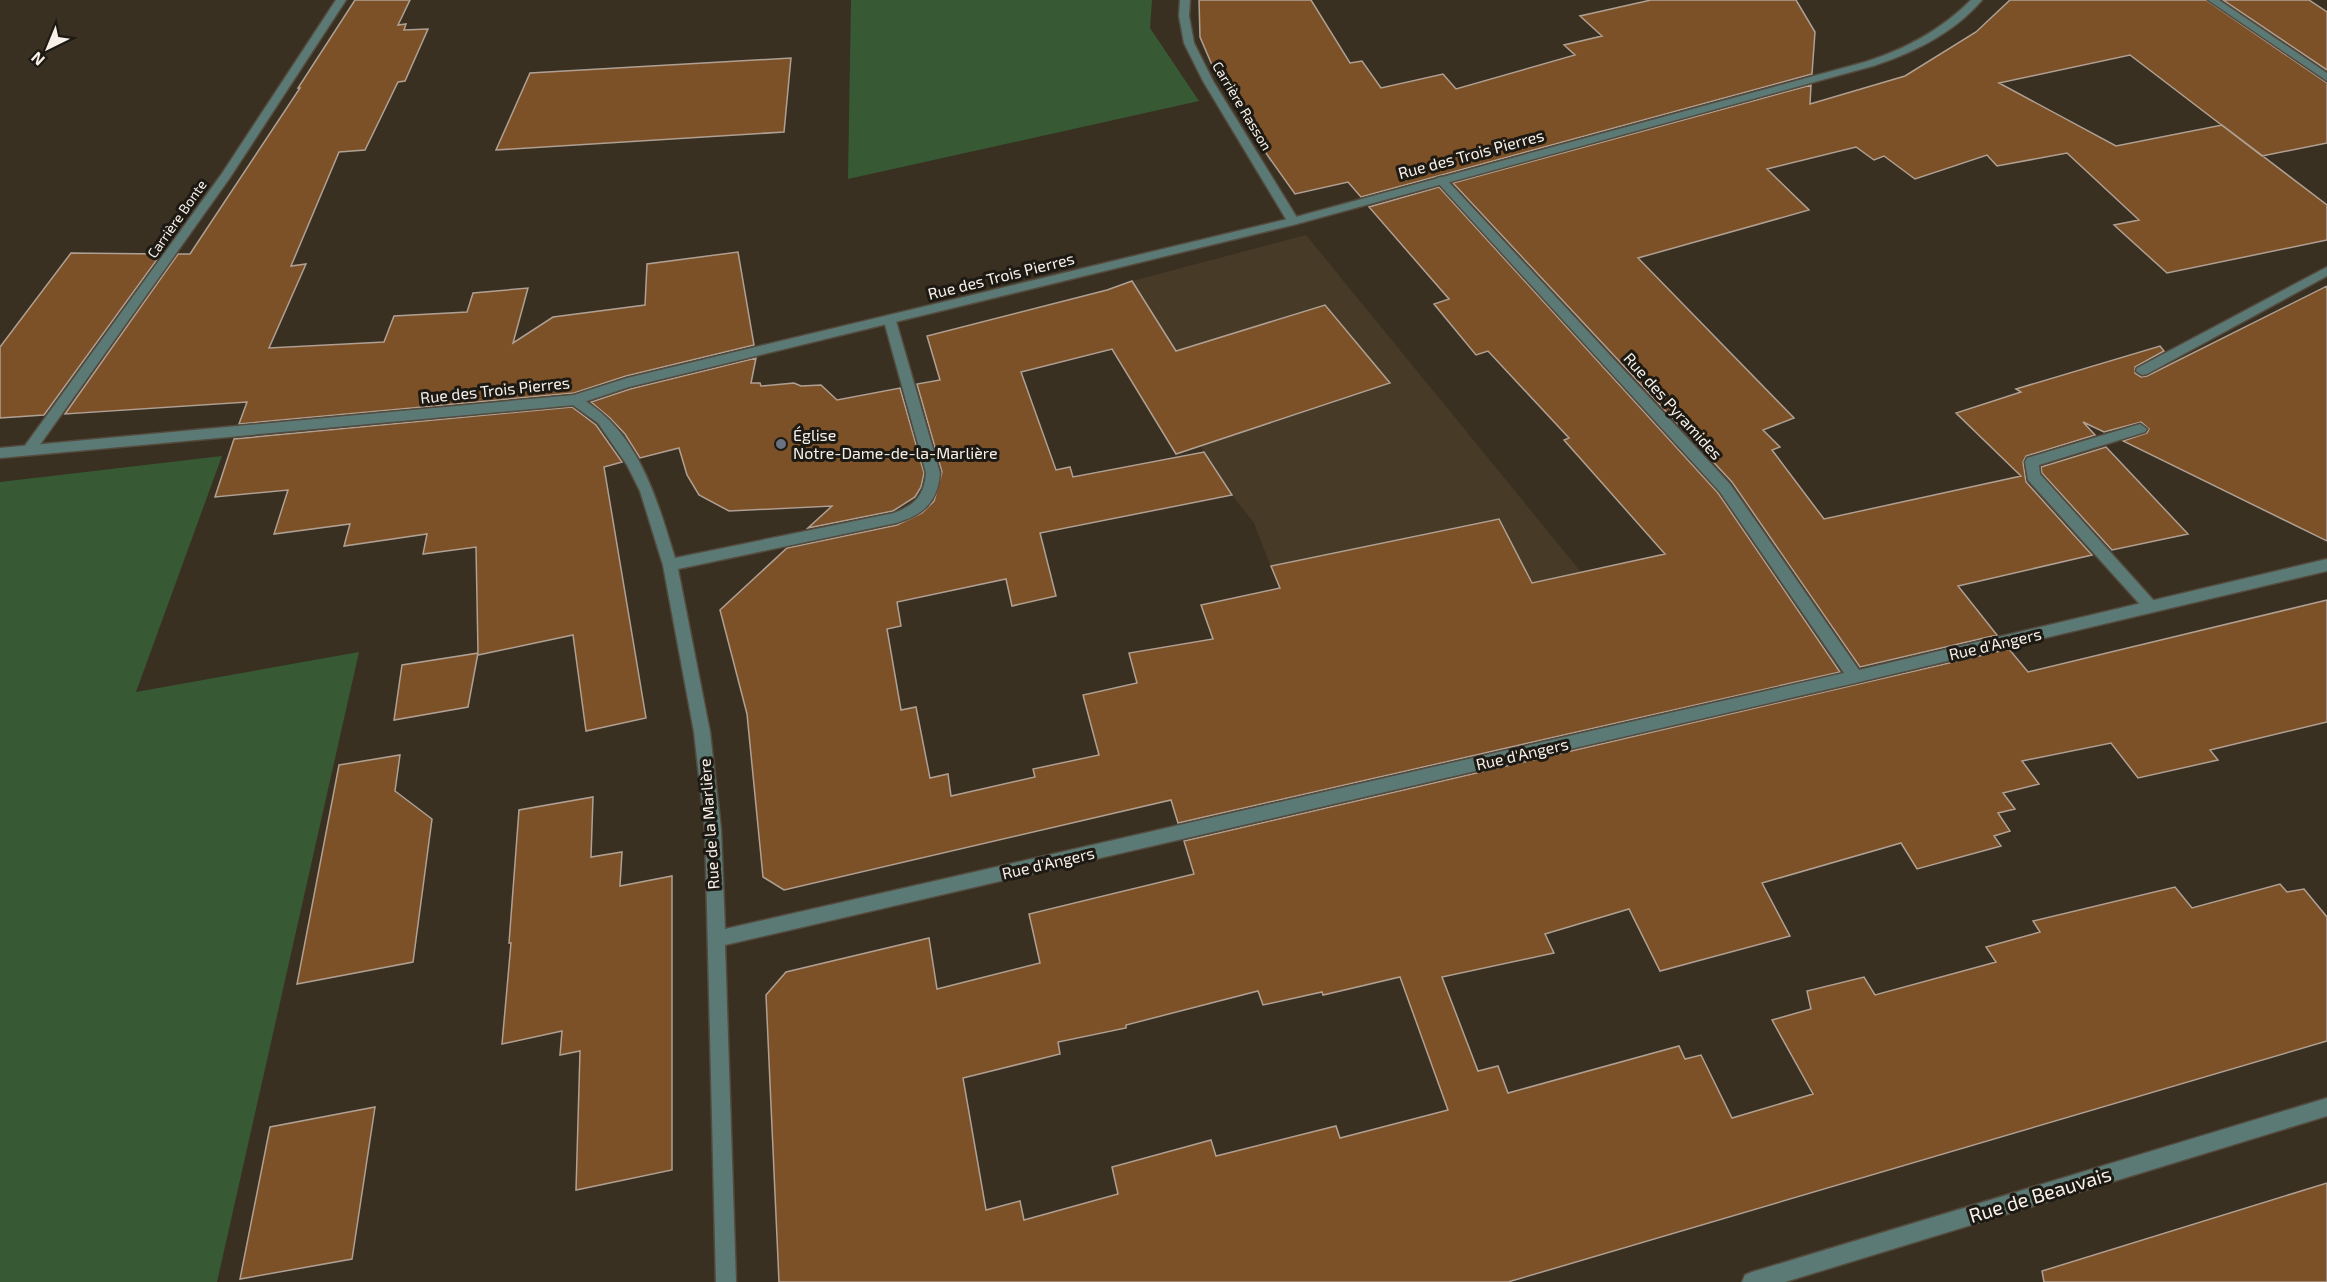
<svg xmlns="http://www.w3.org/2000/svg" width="2327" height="1282" font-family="'Exo 2',sans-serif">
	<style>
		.built { fill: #473a27 }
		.green { fill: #375a34 }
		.building { fill: #7c5128; stroke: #b0a093; stroke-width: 1.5; fill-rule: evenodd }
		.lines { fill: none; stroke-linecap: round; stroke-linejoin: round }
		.service-casing { stroke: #544b3e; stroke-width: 3 }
		.minor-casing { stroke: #544b3e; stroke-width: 3 }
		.tertiary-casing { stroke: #544b3e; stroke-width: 3 }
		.service { fill: #5b7a75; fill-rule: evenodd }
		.minor { fill: #5b7a75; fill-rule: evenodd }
		.tertiary { fill: #5b7a75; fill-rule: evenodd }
		.worship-dot { fill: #6b7280; stroke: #1d1913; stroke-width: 2 }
		.labels { text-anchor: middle; stroke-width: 6; stroke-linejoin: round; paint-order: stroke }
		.far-street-label { font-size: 14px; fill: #f7f1e9; stroke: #1d1913 }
		.street-label { font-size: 16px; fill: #f7f1e9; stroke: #1d1913 }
		.poi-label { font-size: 16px; fill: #f7f1e9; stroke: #1d1913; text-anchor: start }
		.near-street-label { font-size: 20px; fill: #f7f1e9; stroke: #1d1913 }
	</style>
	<rect width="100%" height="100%" fill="#393022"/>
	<path class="built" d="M1306,235L1581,572L1372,621L1292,571L1274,575L1254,523L1232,495L1137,348L1105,290L1132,281Z"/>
	<path class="green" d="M851,0H1152L1150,28L1199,101L848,179Z
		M222,456L136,692L359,652L217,1282H0V482Z"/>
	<path class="building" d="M355,0H410L398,25L406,24L404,30L428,29L405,81L398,82L365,150L339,152L291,266L306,264L269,348L384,342L394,316L467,312L473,293L528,288L513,343L553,317L645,305L647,264L738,252L754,345L626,376L574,393L239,424L247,402L65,414L178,254H190L300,88H298Z
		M1199,0H1311L1350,63L1362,61L1381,88L1443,74L1456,89L1575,55L1564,45L1602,36L1580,16L1651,0H1796L1815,32L1812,74L1361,197L1348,182L1295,194L1268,156L1212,65L1200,37Z
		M2010,0H2206L2327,83V143L2262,156L2130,55L1999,83L2116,146L2222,125L2327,205V240L2167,273L2114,225L2139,220L2067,153L1997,166L1987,155L1915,179L1884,156L1874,160L1856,147L1767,169L1809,210L1638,258L1794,418L1763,430L1780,447L1772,450L1824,519L2021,476L1956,413L2021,392L2016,389L2160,346L2164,351L2135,367V373L2141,377L2147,376L2327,286V541L2123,441L2147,433L2149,429L2141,422L2104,432L2083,422L2095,435L2026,456L2023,462L2026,482L2092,555L1958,586L1997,635L1860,667L1732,482L1453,183L1811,85L1810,104L1905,76L1976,32Z
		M2223,0H2309L2327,12V70Z
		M791,58L784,132L496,150L530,73Z
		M1439,187L1718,493L1840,672L1178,823L1171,800L784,890L763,877L747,714L720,610L787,548L897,525L922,513L934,501L942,472L917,384L940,380L927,336L1107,290L1132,281L1176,351L1325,305L1390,383L1176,454L1112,349L1021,372L1056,470L1070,467L1073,477L1204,452L1232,495L1040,533L1056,596L1012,606L1006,579L897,602L901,626L887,629L901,710L916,707L930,778L948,774L951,796L1035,777L1033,769L1099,755L1083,695L1137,683L1129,653L1213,639L1201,605L1280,588L1271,566L1499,519L1532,583L1665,554L1564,440L1569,438L1488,351L1476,355L1434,304L1449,299L1369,207Z
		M71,253L161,254L44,415L0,418V347Z
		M756,358L751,383H760L761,386L794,383L801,386L821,385L837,400L900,388L924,473L921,487L915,497L893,511L808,528L832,506L729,511L699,495L687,475L679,448L640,458L625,434L610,418L591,402L630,389Z
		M572,407L596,425L622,462L604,467L646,718L586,731L573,635L478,655V653L468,707L394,720L402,665L478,653L476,547L423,554L427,534L344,546L350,524L274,534L288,490L215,497L234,439Z
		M2106,447L2188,534L2112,550L2042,473L2041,467Z
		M2327,600V722L2210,750L2218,760L2138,778L2111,743L2022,761L2039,784L2003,793L2015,809L1998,813L2010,831L1994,836L2001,846L1917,869L1901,843L1762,883L1790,936L1660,971L1629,909L1545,934L1554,953L1442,977L1478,1071L1498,1066L1508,1093L1679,1046L1685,1059L1701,1055L1732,1118L1813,1094L1772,1020L1811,1009L1807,991L1864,977L1875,995L1996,962L1986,947L2040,932L2033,921L2175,887L2192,908L2280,884L2287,892L2304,889L2327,917V1041L1508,1282H779L766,995L786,972L929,938L937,989L1040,963L1029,914L1194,874L1184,841L2009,649L2028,672ZM1400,977L1448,1110L1340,1138L1336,1126L1216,1156L1211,1140L1112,1167L1118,1194L1024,1220L1020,1201L986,1210L963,1078L1060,1054L1058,1042L1126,1028V1025L1258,991L1263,1005L1322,992L1323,995Z
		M400,755L395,791L432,819L413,962L297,984L339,765Z
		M593,797L591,857L622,852L620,886L672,876V1170L576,1190L580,1051L560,1055L562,1031L502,1044L511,943H509L519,810Z
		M375,1107L352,1259L240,1279L270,1127Z
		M2327,1183V1282H2044L2042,1271Z"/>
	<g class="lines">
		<g class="service-casing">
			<path id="service" d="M2140,424L2147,429L2145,432L2039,465L2040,474L2156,603L2158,607L2156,611H2146L2028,480L2025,462L2027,458Z"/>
		</g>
		<g class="minor-casing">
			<path id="minor" d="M336,0H346L229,179L34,453H24L22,450L24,447L221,175Z
				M1180,0H1190L1189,16L1194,43L1213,81L1299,221L1297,224H1289L1203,81L1184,43L1179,16Z
				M2208,0H2219L2327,73V81Z
				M1441,177L1445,178L1730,484L1859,670L2327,559V571L1855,683L725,945L736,1282H716L705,829L694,732L663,565L640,491L627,465L598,423L570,403L568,400L570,397C579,394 584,400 591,405C641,440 658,503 675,558L894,513C915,505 924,496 926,473L884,321L890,317L896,321L940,473C938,502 923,515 896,523L678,569L710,732L721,829L725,929L1844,673L1720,492L1437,182V178Z
				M2327,267V276L2147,374L2142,375L2136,371L2137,368Z
				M2327,1098V1116L1785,1282H1742L1745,1275L1752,1272Z"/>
		</g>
		<g class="tertiary-casing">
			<path id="tertiary" d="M1971,0H1982C1954,33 1913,53 1873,66L1293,225L629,387L575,405L0,458V448L574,395L627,378L1292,218L1865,62C1906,49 1941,30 1971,0Z"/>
		</g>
		<use href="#service" class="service"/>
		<use href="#minor" class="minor"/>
		<use href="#tertiary" class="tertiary"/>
	</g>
	<circle class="worship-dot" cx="781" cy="444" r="6"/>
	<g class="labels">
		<g class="far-street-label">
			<text transform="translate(1242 106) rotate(59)" y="5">Carrière Rasson</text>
			<text transform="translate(177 219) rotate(-55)" y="5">Carrière Bonte</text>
		</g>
		<g class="street-label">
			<text transform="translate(1471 154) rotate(-15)" y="6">Rue des Trois Pierres</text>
			<text transform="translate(1001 276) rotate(-14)" y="6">Rue des Trois Pierres</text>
			<text transform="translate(495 390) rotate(-6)" y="6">Rue des Trois Pierres</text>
			<text transform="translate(1673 406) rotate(48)" y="6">Rue des Pyramides</text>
			<text transform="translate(1995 644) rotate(-13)" y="6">Rue d'Angers</text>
			<text transform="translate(1522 754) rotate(-13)" y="6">Rue d'Angers</text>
			<text transform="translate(709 824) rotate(-94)" y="6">Rue de la Marlière</text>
			<text transform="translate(1048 863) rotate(-13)" y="6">Rue d'Angers</text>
		</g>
		<g class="poi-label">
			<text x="793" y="441">Église<tspan x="793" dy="18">Notre-Dame-de-la-Marlière</tspan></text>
		</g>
		<g class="near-street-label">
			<text transform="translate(2040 1195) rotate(-17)" y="7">Rue de Beauvais</text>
		</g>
	</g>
	<g transform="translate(48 48) rotate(223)" stroke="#1d1913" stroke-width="4.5" paint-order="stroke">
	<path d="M0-4.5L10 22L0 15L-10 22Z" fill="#f7f1e9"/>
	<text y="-9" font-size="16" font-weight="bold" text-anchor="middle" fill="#f7f1e9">N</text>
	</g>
</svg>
